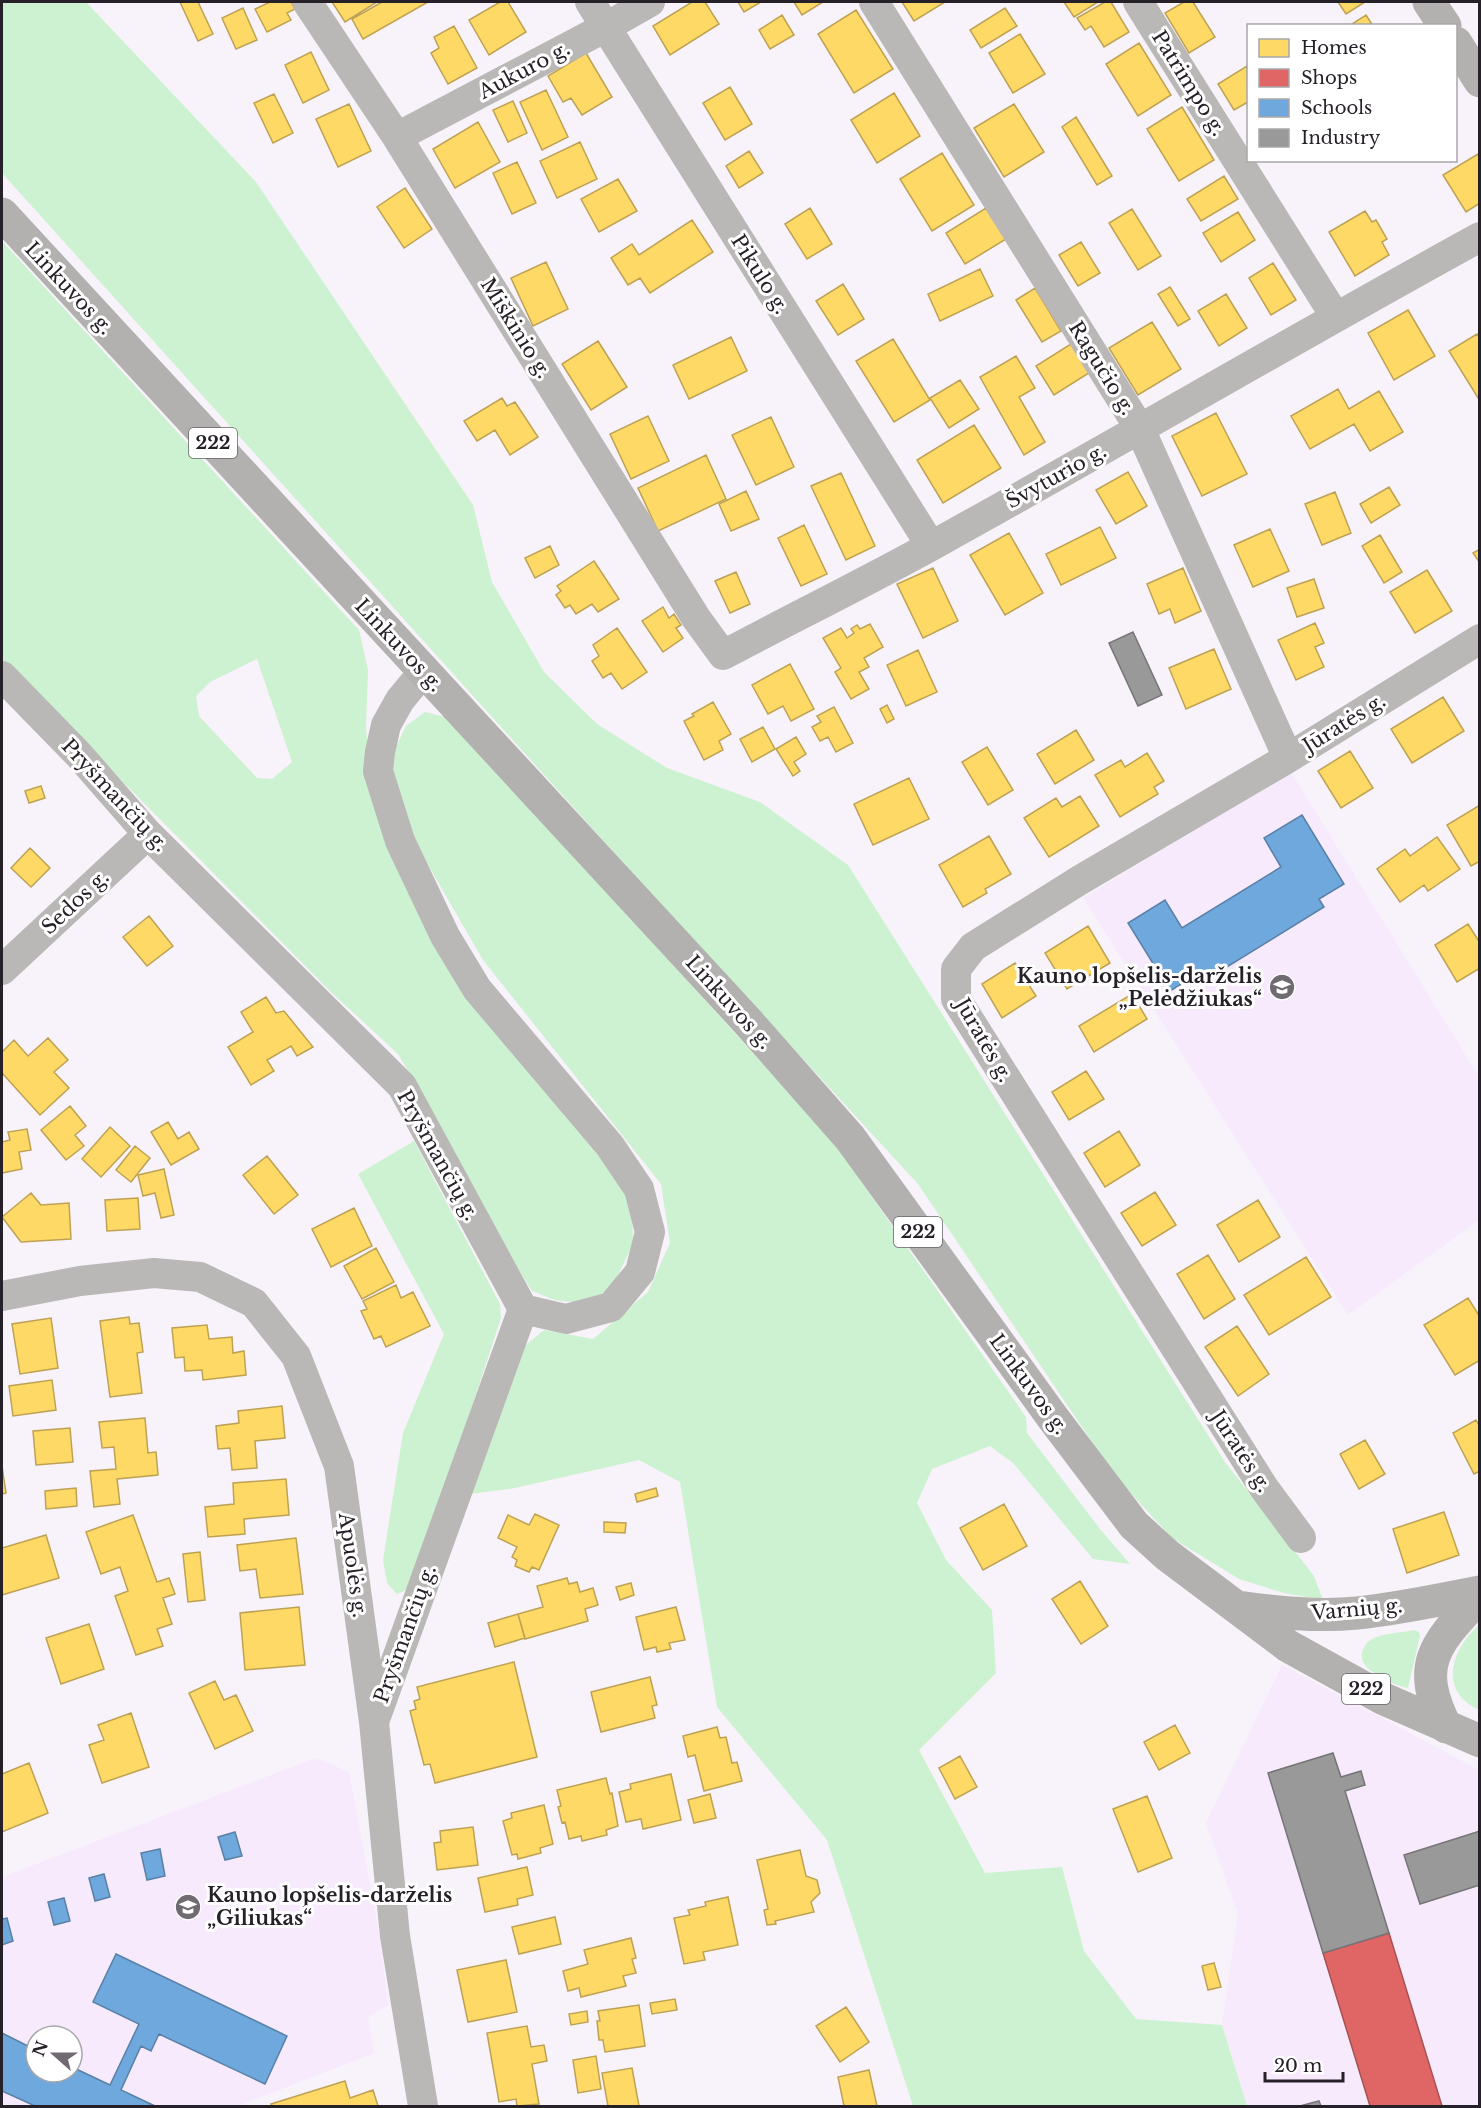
<svg xmlns="http://www.w3.org/2000/svg" width="1481" height="2108" font-family="'Libre Baskerville',serif">
	<style>
		.built { fill: #f6eafc; fill-rule: evenodd }
		.green { fill: #cdf2d1; fill-rule: evenodd }
		.homes { fill: #ffd966; stroke: #bea253; stroke-width: 1.5 }
		.shops { fill: #e06666; stroke: #a85153; stroke-width: 1.5 }
		.schools { fill: #6fa8dc; stroke: #5980a6; stroke-width: 1.5 }
		.industry { fill: #999; stroke: #767577; stroke-width: 1.5 }
		.lines { fill: none; stroke-linecap: round; stroke-linejoin: round }
		.minor { stroke: #bab8b7; stroke-width: 30 }
		.major { stroke: #b3b1af; stroke-width: 33 }
		.labels { text-anchor: middle; stroke-width: 6; stroke-linejoin: round; paint-order: stroke }
		.shield { fill: #fff; stroke: #676468; stroke-width: 1.5 }
		.shield-label { font-size: 18px; font-weight: bold; fill: #262128 }
		.street-label { font-size: 20px; fill: #262128; stroke: #fff }
		.poi-label { font-size: 20px; font-weight: bold; fill: #262128; stroke: #fff; text-anchor: end }
	</style>
	<rect width="100%" height="100%" fill="#f8f2fa"/>
	<path class="built" d="M1291,772L1479,1077V1220L1348,1315L1083,898Z
		M1282,1665L1479,1770V2106H1247L1222,2025L1238,1914L1206,1823Z
		M316,1758L349,1772L380,1937L388,2005L368,2017L374,2053L238,2106H2V1877ZM36,2036H72V2072H36Z"/>
	<path class="green" d="M2,2H86L256,182L473,505L492,582L544,672L597,724L667,768L760,802L848,865L1225,1462L1314,1576L1323,1600L1284,1593L1239,1579L1172,1538L1115,1476L918,1184L674,919L2,173Z
		M2,241L359,630L368,670L366,728L374,808L396,867L449,967L550,1098L632,1196L633,1244L613,1285L588,1304L555,1300L532,1291L516,1266L430,1107L398,1054L332,993L2,660ZM257,659L292,762L272,779L257,778L199,716L196,696L210,682Z
		M425,712L449,718L832,1140L1026,1417L1027,1433L1100,1529L1130,1564L1093,1559L1013,1463L990,1446L932,1469L917,1503L946,1560L992,1610L996,1673L919,1750L985,1873L1062,1867L1084,1951L1136,2019L1222,2025L1247,2106H913L827,1840L717,1707L680,1482L639,1460L515,1488L470,1494L522,1348L544,1330L593,1339L648,1292L670,1243L661,1184L483,960L413,839L390,777L395,749L406,726Z
		M414,1141L500,1304L501,1318L413,1587L397,1594L387,1583L383,1560L403,1433L444,1334L358,1174Z
		M1479,1625V1710C1437,1690 1452,1649 1479,1625Z
		M1414,1630L1419,1632L1420,1636L1408,1688C1393,1685 1354,1669 1363,1650C1365,1645 1367,1642 1372,1639C1383,1633 1401,1633 1414,1630Z"/>
	<path class="homes" d="M180,2H198L213,34L198,41Z
		M270,2H291L295,9L287,13L291,20L267,32L255,9Z
		M332,2H377L345,22Z
		M382,2H428L363,39L352,19Z
		M500,2H508L526,32L489,55L469,20Z
		M692,2H705L719,24L670,55L653,26Z
		M738,2H761L744,12Z
		M794,2H823L802,15Z
		M902,2H945L914,21Z
		M1064,2H1098L1074,17Z
		M1105,2H1111L1129,32L1104,47L1091,26L1085,30L1077,18Z
		M1184,2H1193L1215,37L1189,53L1165,13Z
		M1338,2H1365L1346,14Z
		M243,8L257,40L236,49L222,18Z
		M1005,8L1017,26L981,48L970,30Z
		M856,10L893,69L854,93L818,34Z
		M782,15L794,35L770,49L759,30Z
		M1366,15L1373,26H1349Z
		M454,26L477,68L448,84L431,53L439,48L434,37Z
		M1020,34L1045,74L1013,93L989,53Z
		M1139,43L1171,95L1138,116L1106,64Z
		M311,52L329,90L303,103L285,65Z
		M586,53L612,97L582,115L571,98L563,102L548,76Z
		M1247,66L1248,102L1234,110L1218,84Z
		M730,87L752,124L725,140L703,103Z
		M546,90L568,137L542,150L520,102Z
		M894,93L920,136L877,163L851,120Z
		M274,94L293,133L273,143L254,103Z
		M513,101L527,133L508,142L493,110Z
		M349,104L371,151L338,167L316,119Z
		M1014,104L1044,152L1004,177L974,128Z
		M1182,107L1214,160L1179,181L1147,129Z
		M1076,117L1112,176L1097,185L1062,127Z
		M478,122L500,162L455,188L433,149Z
		M580,142L597,179L557,198L540,161Z
		M749,151L763,173L739,188L726,166Z
		M942,153L974,205L932,231L900,179Z
		M1478,154L1480,157V203L1466,212L1443,175Z
		M517,162L536,203L512,214L493,173Z
		M1224,176L1238,199L1201,221L1187,199Z
		M618,179L637,211L599,232L581,199Z
		M405,188L432,229L404,248L377,207Z
		M810,208L832,244L807,259L785,224Z
		M986,208L1006,239L965,264L946,233Z
		M1132,209L1161,256L1138,270L1109,223Z
		M1365,211L1372,222L1376,220L1387,239L1382,242L1389,255L1355,276L1329,232Z
		M1238,212L1255,240L1221,262L1203,233Z
		M692,220L713,252L650,293L640,278L628,285L611,258L632,244L639,255Z
		M1081,242L1100,273L1078,286L1059,255Z
		M546,262L568,309L533,326L511,278Z
		M1273,263L1296,300L1271,315L1249,278Z
		M980,269L993,296L940,321L928,294Z
		M843,284L864,319L838,335L816,301Z
		M1170,287L1190,319L1178,326L1158,294Z
		M1035,288L1061,331L1042,342L1016,300Z
		M1226,294L1247,328L1219,346L1198,311Z
		M1408,310L1435,356L1394,380L1368,333Z
		M1152,322L1181,369L1138,395L1109,348Z
		M1477,334L1480,338V401L1449,351Z
		M731,337L747,371L689,399L673,365Z
		M893,339L930,400L894,422L856,361Z
		M598,341L627,387L591,410L562,364Z
		M1074,342L1092,371L1054,395L1036,366Z
		M1016,356L1035,388L1019,397L1045,442L1024,455L980,377Z
		M960,380L979,409L949,428L930,398Z
		M1338,389L1349,409L1379,391L1403,432L1370,451L1354,424L1310,449L1291,416Z
		M502,398L507,406L515,402L538,437L510,455L495,430L477,441L464,421Z
		M1216,413L1247,474L1202,496L1172,436Z
		M648,416L669,461L631,479L610,434Z
		M771,417L794,467L756,485L732,435Z
		M974,425L1001,468L943,503L917,460Z
		M706,455L726,499L658,531L638,488Z
		M1128,472L1147,506L1116,524L1096,490Z
		M841,473L875,546L846,560L811,486Z
		M1389,487L1400,505L1371,523L1360,504Z
		M746,491L759,519L731,531L719,504Z
		M1335,492L1351,533L1322,545L1305,504Z
		M804,525L827,574L801,586L778,538Z
		M1100,527L1116,558L1061,585L1046,554Z
		M1270,529L1289,571L1253,587L1234,545Z
		M1009,533L1043,593L1005,615L970,555Z
		M1380,535L1402,572L1384,583L1362,546Z
		M550,546L559,565L535,578L525,558Z
		M1480,549V563L1473,553Z
		M594,561L619,599L598,612L592,604L576,614L570,605L565,608L556,595L561,591L557,586Z
		M933,568L958,621L923,638L897,584Z
		M1183,568L1201,611L1175,623L1170,609L1159,614L1147,584Z
		M1427,570L1452,611L1415,633L1390,592Z
		M736,572L750,604L730,613L715,581Z
		M1314,579L1324,608L1297,617L1287,588Z
		M663,607L669,618L674,614L681,625L676,628L683,638L663,652L642,621Z
		M1315,623L1324,643L1315,647L1324,667L1296,680L1278,640Z
		M870,624L883,647L864,658L869,667L859,672L869,689L851,699L835,672L841,668L823,638L841,628L847,638L854,633L851,629L857,625L860,629Z
		M617,628L647,672L622,689L611,673L603,678L592,661L599,656L593,645Z
		M1214,649L1231,689L1186,709L1169,668Z
		M918,650L937,692L906,706L887,665Z
		M790,664L814,709L791,721L783,706L768,714L752,685Z
		M1443,697L1464,731L1412,763L1391,729Z
		M713,702L731,734L719,741L723,750L704,760L684,721L694,716L692,714Z
		M887,705L894,719L887,723L880,709Z
		M834,707L853,743L836,752L828,737L820,741L812,727L821,722L817,716Z
		M763,727L775,749L752,762L740,739Z
		M1076,730L1094,760L1055,784L1037,754Z
		M796,737L806,754L794,762L800,771L793,776L776,749Z
		M987,747L1013,790L988,805L962,762Z
		M1350,751L1373,788L1341,808L1318,771Z
		M1147,753L1164,781L1154,787L1158,794L1120,817L1095,775L1121,760L1125,767Z
		M909,778L929,819L873,845L854,804Z
		M41,786L45,798L29,803L25,791Z
		M1080,796L1099,826L1049,857L1024,818L1056,798L1062,807Z
		M1480,805V861L1471,866L1447,825Z
		M989,836L1011,874L985,889L987,893L963,907L939,865Z
		M1437,837L1460,869L1428,891L1424,885L1400,902L1377,869L1405,849L1410,856Z
		M30,848L50,868L31,887L11,868Z
		M149,916L173,946L147,966L123,937Z
		M1468,924L1480,943V968L1457,982L1435,945Z
		M1088,926L1110,963L1067,989L1045,953Z
		M1015,963L1036,996L1002,1018L982,984Z
		M1132,994L1147,1019L1094,1052L1079,1026Z
		M266,997L276,1013L284,1011L313,1047L297,1056L291,1046L267,1060L274,1071L251,1085L228,1047L253,1032L241,1012Z
		M48,1038L68,1060L54,1072L69,1088L40,1115L2,1073V1052L14,1040L28,1056Z
		M1086,1071L1104,1099L1069,1120L1052,1092Z
		M70,1106L86,1126L75,1135L84,1146L66,1160L41,1130Z
		M168,1122L178,1139L189,1132L199,1149L171,1165L151,1132Z
		M110,1127L130,1146L101,1177L82,1159Z
		M27,1129L31,1150L19,1152L22,1169L2,1173V1142L10,1140L8,1132Z
		M1119,1131L1140,1165L1105,1187L1084,1153Z
		M135,1146L150,1158L131,1182L116,1170Z
		M267,1156L298,1195L274,1214L243,1175Z
		M164,1169L174,1215L161,1218L155,1193L143,1196L138,1175Z
		M1155,1192L1176,1225L1142,1246L1121,1213Z
		M31,1193L41,1205L69,1203L71,1239L21,1242L2,1217Z
		M138,1198L140,1229L107,1231L105,1200Z
		M1258,1200L1280,1237L1239,1262L1217,1225Z
		M354,1208L372,1246L331,1267L312,1229Z
		M376,1248L394,1282L362,1299L344,1266Z
		M1208,1255L1235,1299L1204,1319L1177,1274Z
		M1306,1257L1331,1297L1269,1335L1244,1295Z
		M396,1285L401,1298L413,1292L430,1326L386,1347L381,1336L374,1339L361,1311L367,1309L363,1301Z
		M1468,1298L1480,1317V1360L1455,1375L1424,1325Z
		M129,1317L130,1324L139,1323L143,1352L137,1353L142,1393L110,1397L100,1321Z
		M51,1318L58,1368L20,1374L12,1324Z
		M207,1325L209,1339L232,1337L233,1353L244,1351L246,1375L203,1380L202,1370L185,1371L184,1357L175,1358L172,1328Z
		M1237,1326L1269,1374L1238,1396L1205,1347Z
		M52,1380L56,1410L13,1416L9,1386Z
		M282,1406L285,1438L255,1441L257,1468L232,1470L230,1448L218,1449L216,1426L239,1423L238,1411Z
		M145,1418L148,1453L156,1452L158,1475L117,1479L120,1504L94,1507L90,1471L116,1469L114,1447L102,1448L99,1422Z
		M1476,1420L1480,1427V1471L1474,1474L1453,1433Z
		M70,1428L73,1462L36,1465L33,1431Z
		M1365,1440L1385,1474L1359,1489L1340,1454Z
		M2,1466L6,1493L2,1494Z
		M286,1479L289,1515L244,1519L245,1534L208,1537L205,1507L234,1504L233,1483Z
		M76,1488L77,1506L46,1509L45,1491Z
		M656,1488L658,1496L637,1502L635,1494Z
		M1004,1504L1027,1546L983,1570L960,1528Z
		M1444,1512L1459,1555L1407,1573L1393,1529Z
		M535,1514L559,1525L539,1570L532,1567L529,1572L515,1566L517,1560L512,1557L517,1547L498,1538L508,1515L529,1525Z
		M133,1515L157,1582L169,1578L175,1594L163,1598L172,1624L157,1629L163,1646L136,1655L115,1596L128,1591L120,1567L101,1574L86,1532Z
		M604,1522L626,1523L625,1533L604,1532Z
		M46,1535L59,1578L2,1595V1548Z
		M296,1538L303,1594L260,1598L256,1569L240,1571L237,1545Z
		M200,1552L205,1600L188,1602L183,1554Z
		M567,1578L569,1584L577,1582L580,1592L593,1588L598,1605L585,1609L588,1621L525,1639L518,1614L543,1607L537,1586Z
		M1080,1581L1108,1626L1081,1644L1052,1599Z
		M631,1583L634,1595L620,1600L616,1587Z
		M299,1607L305,1665L245,1670L240,1613Z
		M676,1607L685,1640L669,1643L671,1649L657,1652L656,1647L644,1650L636,1617Z
		M518,1614L525,1638L495,1647L488,1623Z
		M89,1624L104,1669L61,1684L46,1638Z
		M514,1662L537,1757L435,1783L430,1764L424,1765L410,1711L416,1709L414,1701L420,1699L417,1687Z
		M650,1677L657,1705L652,1706L655,1718L601,1732L591,1692Z
		M215,1681L224,1700L236,1695L253,1731L215,1749L189,1693Z
		M131,1713L149,1767L102,1783L89,1745L104,1740L98,1725Z
		M1175,1725L1190,1753L1159,1770L1144,1742Z
		M717,1727L720,1738L726,1737L732,1763L737,1762L742,1781L704,1791L695,1755L688,1757L683,1736Z
		M960,1756L977,1787L955,1799L939,1768Z
		M29,1763L48,1813L2,1832V1774Z
		M671,1774L681,1820L643,1829L641,1819L626,1822L619,1792L631,1789L630,1784Z
		M606,1778L610,1794L612,1793L618,1826L606,1830L607,1835L582,1841L581,1836L569,1839L565,1822L562,1823L558,1807L561,1806L557,1790Z
		M710,1794L716,1818L694,1823L688,1800Z
		M1147,1796L1172,1858L1138,1872L1113,1809Z
		M544,1805L553,1844L540,1848L541,1853L518,1859L517,1854L512,1855L503,1821L512,1818L511,1813Z
		M473,1827L478,1865L437,1870L434,1843L441,1842L440,1831Z
		M800,1850L806,1876L817,1880L820,1893L811,1902L814,1912L775,1921L776,1924L767,1925L764,1910L768,1909L757,1860Z
		M527,1867L533,1895L517,1899L518,1905L485,1912L478,1878Z
		M728,1897L738,1945L703,1952L705,1960L684,1964L674,1918L690,1915L688,1910L706,1906L705,1902Z
		M555,1917L561,1944L519,1954L512,1927Z
		M631,1938L636,1958L632,1959L636,1973L623,1976L626,1986L581,1997L579,1988L568,1991L563,1971L588,1964L584,1950Z
		M506,1960L517,2012L468,2022L457,1970Z
		M1214,1963L1221,1987L1208,1990L1202,1966Z
		M675,1999L677,2010L652,2014L650,2003Z
		M639,2005L645,2046L605,2052L603,2040H599L597,2021H600L598,2011Z
		M846,2007L869,2042L840,2062L816,2026Z
		M587,2011L588,2022L571,2025L569,2014Z
		M527,2026L531,2047L544,2045L547,2061L532,2064L539,2104L517,2106L516,2099L499,2102L487,2033Z
		M596,2056L601,2089L578,2093L573,2060Z
		M632,2068L639,2106H608L602,2073Z
		M869,2070L877,2106H844L838,2077Z
		M345,2081L350,2098L373,2090L378,2106H272L271,2104Z"/>
	<path class="shops" d="M1389,1933L1442,2106H1370L1323,1953Z"/>
	<path class="schools" d="M1302,815L1344,884L1319,899L1324,907L1201,983L1196,975L1170,991L1128,923L1165,900L1182,928L1281,867L1264,838Z
		M235,1832L242,1856L225,1860L218,1837Z
		M160,1849L165,1876L147,1880L141,1853Z
		M104,1874L110,1897L95,1901L89,1878Z
		M64,1898L70,1921L54,1925L48,1902Z
		M7,1918L13,1941L2,1945V1919Z
		M116,1954L287,2036L265,2084L159,2034L151,2051L141,2046L121,2090L155,2106H35L2,2091V2033L36,2050V2072H72V2067L110,2085L139,2024L93,2002Z"/>
	<path class="industry" d="M1133,632L1162,695L1138,706L1109,643Z
		M1333,1753L1341,1777L1361,1771L1365,1785L1345,1791L1389,1933L1323,1953L1268,1773Z
		M1480,1831V1885L1420,1904L1404,1855Z
		M1319,2101L1321,2106H1300Z"/>
	<g class="lines">
		<path class="minor" d="M307,2L397,137L696,618L723,655C793,618 864,583 933,545C1116,444 1296,338 1480,237
			M590,2L931,546
			M874,2L1140,429L1288,758
			M1138,2L1335,316
			M397,137L606,27L650,2
			M424,671L400,700L386,725L380,752L378,771L400,841L445,936L477,989L610,1146L639,1189L650,1232L640,1272L611,1307L566,1319L523,1309
			M2,676L79,755L148,834L402,1086L523,1309L374,1722
			M2,970L148,834
			M2,1296L80,1281L154,1273L200,1277L254,1303L296,1356L339,1466L374,1722L395,1936L423,2106
			M1301,1538L1264,1488L956,999V969L973,947L1080,880L1288,758L1480,639"/>
		<path class="major" d="M1429,2L1445,26
			M1456,43L1480,81
			M2,214L748,1022L850,1138L1053,1418L1134,1525L1167,1555L1288,1646L1384,1699L1480,1741
			M1238,1607C1278,1613 1317,1617 1357,1613C1398,1609 1439,1600 1480,1592
			M1446,1727C1413,1663 1437,1642 1480,1596"/>
	</g>
	<defs>
		<g id="school-disc" transform="scale(1.35)"><circle r="9.5" fill="#706a72" stroke="#fff"/><path d="M0-5L7-2L0 1L-7-2ZM-4 1L0 2.5L4 1V4Q0 6-4 4Z" fill="#fff"/></g>
	</defs>
	<g fill-rule="evenodd">
		<use href="#school-disc" x="1282" y="987"/>
		<use href="#school-disc" x="188" y="1907"/>
	</g>
	<g class="labels">
		<g class="shield">
			<rect x="189" y="428" width="48" height="30" rx="4.5"/>
			<rect x="894" y="1217" width="48" height="30" rx="4.5"/>
			<rect x="1342" y="1674" width="48" height="30" rx="4.5"/>
		</g>
		<g class="shield-label">
			<text x="213" y="449">222</text>
			<text x="918" y="1238">222</text>
			<text x="1366" y="1695">222</text>
		</g>
		<g class="street-label">
			<text transform="translate(524 70) rotate(-28)" y="7">Aukuro g.</text>
			<text transform="translate(1189 83) rotate(58)" y="7">Patrimpo g.</text>
			<text transform="translate(760 274) rotate(58)" y="7">Pikulo g.</text>
			<text transform="translate(69 288) rotate(47)" y="7">Linkuvos g.</text>
			<text transform="translate(516 328) rotate(58)" y="7">Miškinio g.</text>
			<text transform="translate(1102 368) rotate(58)" y="7">Ragučio g.</text>
			<text transform="translate(1056 476) rotate(-29)" y="7">Švyturio g.</text>
			<text transform="translate(399 645) rotate(47)" y="7">Linkuvos g.</text>
			<text transform="translate(1344 723) rotate(-32)" y="7">Jūratės g.</text>
			<text transform="translate(115 795) rotate(47)" y="7">Pryšmančių g.</text>
			<text transform="translate(75 902) rotate(-43)" y="7">Sedos g.</text>
			<text transform="translate(729 1002) rotate(48)" y="7">Linkuvos g.</text>
			<text transform="translate(984 1040) rotate(60)" y="7">Jūratės g.</text>
			<text transform="translate(438 1155) rotate(61)" y="7">Pryšmančių g.</text>
			<text transform="translate(1029 1384) rotate(54)" y="7">Linkuvos g.</text>
			<text transform="translate(1241 1451) rotate(57)" y="7">Jūratės g.</text>
			<text transform="translate(353 1565) rotate(82)" y="7">Apuolės g.</text>
			<text transform="translate(1357 1609) rotate(-5)" y="7">Varnių g.</text>
			<text transform="translate(405 1634) rotate(-70)" y="7">Pryšmančių g.</text>
		</g>
		<g class="poi-label">
			<text x="1262" y="983">Kauno lopšelis-darželis<tspan x="1262" dy="23">„Pelėdžiukas“</tspan></text>
			<text x="207" y="1902" text-anchor="start">Kauno lopšelis-darželis<tspan x="207" dy="23">„Giliukas“</tspan></text>
		</g>
	</g>
	<rect width="1481" height="2108" fill="none" stroke="#262128" stroke-width="6"/>
	<rect x="1247" y="24" width="210" height="138" fill="#ffffff" stroke="#a8a6a9" stroke-width="1.5"/>
	<rect x="1259" y="39" width="30" height="18" fill="#ffd966" stroke="#a8a6a9" stroke-width="1.5"/>
	<text x="1301" y="54" font-size="18" fill="#262128">Homes</text>
	<rect x="1259" y="69" width="30" height="18" fill="#e06666" stroke="#a8a6a9" stroke-width="1.5"/>
	<text x="1301" y="84" font-size="18" fill="#262128">Shops</text>
	<rect x="1259" y="99" width="30" height="18" fill="#6fa8dc" stroke="#a8a6a9" stroke-width="1.5"/>
	<text x="1301" y="114" font-size="18" fill="#262128">Schools</text>
	<rect x="1259" y="129" width="30" height="18" fill="#999999" stroke="#a8a6a9" stroke-width="1.5"/>
	<text x="1301" y="144" font-size="18" fill="#262128">Industry</text>
	<g transform="translate(54 2054) rotate(291)"><circle r="28" fill="#ffffff" stroke="#a8a6a9" stroke-width="1.5"/>
	<path d="M0-4.5L10 22L0 15L-10 22Z" fill="#706a72"/>
	<text y="-9" font-size="16" font-weight="bold" text-anchor="middle" fill="#262128">N</text>
	</g>
	<path d="M1265 2072v9h78v-9" fill="none" stroke="#262128" stroke-width="3"/>
	<text x="1274" y="2072" font-size="18" fill="#262128" stroke="#ffffff" stroke-width="4.5" paint-order="stroke">20 m</text>
</svg>
